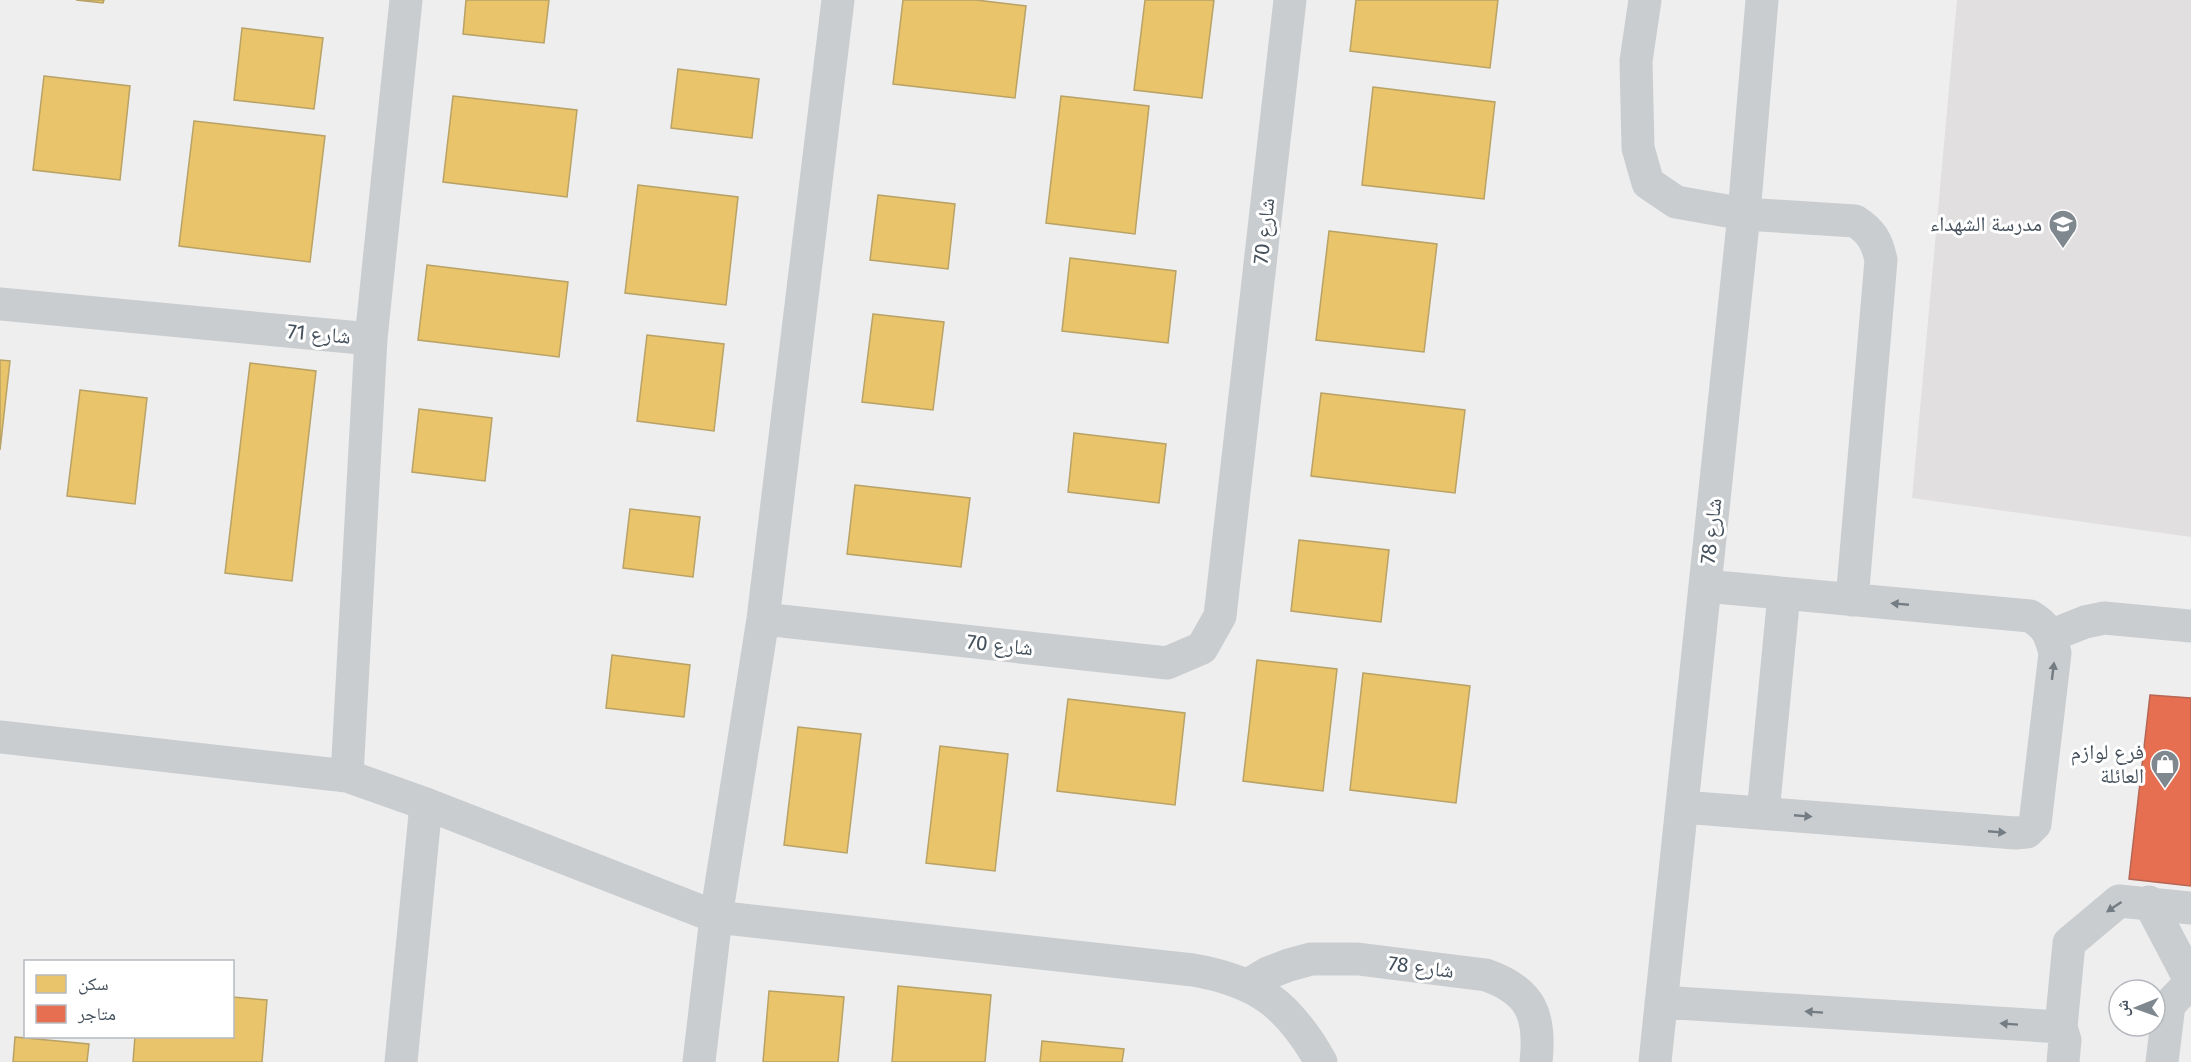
<svg xmlns="http://www.w3.org/2000/svg" width="2191" height="1062" font-family="'Fira Sans','Noto Naskh Arabic',sans-serif">
	<style>
		.education { fill: #e1dfe0 }
		.homes { fill: #e9c46a; stroke: #b8a266; stroke-width: 1.5 }
		.shops { fill: #e76f51; stroke: #b66654; stroke-width: 1.5 }
		.lines { fill: none; stroke-linecap: round; stroke-linejoin: round }
		.minor { stroke: #cacdcf; stroke-width: 33 }
		.oneway { fill: #747c84 }
		.labels { text-anchor: middle; stroke-width: 6; stroke-linejoin: round; paint-order: stroke }
		.poi-label { font-size: 21px; fill: #45515c; stroke: #fff; text-anchor: end }
		.street-label { font-size: 21px; fill: #45515c; stroke: #fff }
	</style>
	<rect width="100%" height="100%" fill="#efeeee"/>
	<path class="education" d="M1957,0H2191V537L1912,498Z"/>
	<path class="homes" d="M76,0H104L103,3Z
		M466,0H549L544,43L463,34Z
		M903,0H976L1026,6L1015,98L893,84Z
		M1145,0H1214L1202,98L1134,90Z
		M1356,0H1498L1490,68L1350,51Z
		M242,28L323,38L314,109L234,100Z
		M678,69L759,79L752,138L671,128Z
		M44,76L130,86L120,180L33,170Z
		M1373,87L1495,102L1484,199L1362,185Z
		M453,96L577,110L567,197L443,182Z
		M1061,96L1149,106L1135,234L1046,223Z
		M194,121L325,136L310,262L179,246Z
		M638,185L738,197L726,305L625,293Z
		M878,195L955,204L948,269L870,260Z
		M1329,231L1437,244L1424,352L1316,340Z
		M1070,258L1176,271L1168,343L1062,331Z
		M427,265L568,282L559,357L418,340Z
		M873,314L944,322L933,410L862,402Z
		M647,335L724,344L714,431L637,421Z
		M0,360L10,361L0,450Z
		M250,363L316,371L292,581L225,573Z
		M80,390L147,398L135,504L67,496Z
		M1321,393L1465,410L1455,493L1311,476Z
		M419,409L492,418L485,481L412,472Z
		M1074,433L1166,444L1159,503L1068,492Z
		M855,485L970,498L961,567L847,554Z
		M630,509L700,517L693,577L623,568Z
		M1299,540L1389,550L1381,622L1291,611Z
		M612,655L690,665L684,717L606,708Z
		M1257,660L1337,669L1323,791L1243,781Z
		M1363,673L1470,686L1456,803L1350,790Z
		M1068,699L1185,713L1175,805L1057,791Z
		M798,727L861,734L847,853L784,845Z
		M940,746L1008,754L995,871L926,863Z
		M898,986L991,995L985,1062H892Z
		M769,991L844,997L838,1062H763Z
		M232,997L267,1000L262,1062H133L135,1036H232Z
		M15,1037L89,1044L87,1062H13Z
		M1042,1041L1124,1049L1122,1062H1040Z"/>
	<path class="shops" d="M2150,695L2191,698V886L2129,879Z"/>
	<g class="lines">
		<path class="minor" d="M1645,0L1636,61L1638,148L1648,183L1676,202L1744,214L1855,221C1871,231 1877,241 1881,260L1852,600
			M0,304L371,339
			M763,619L1167,663L1202,648L1220,616L1290,0
			M2050,636L2085,622L2104,618L2191,626
			M0,737L347,776L426,804L716,917L1193,970C1258,981 1289,1005 1321,1062
			M347,776L371,339L406,0
			M1682,807L2015,833L2027,832L2035,824L2055,653C2050,634 2047,626 2030,616L1705,586
			M1763,813L1784,594
			M2149,902L2191,982
			M1248,985L1268,973L1289,965L1311,959H1358L1486,975C1532,991 1541,1016 1536,1062
			M1661,1002L2061,1027L2069,943L2119,901L2191,908
			M2061,1027L2065,1040L2063,1062
			M401,1062L426,804
			M699,1062L716,917L763,619L838,0
			M1655,1062L1744,214L1762,0
			M2162,1062L2169,1005L2191,982"/>
	</g>
	<defs><path id="oneway-solid" d="M-6-.8H1V-3.2L6.5 0L1 3.2V.8H-6Z" transform="scale(1.5)"/></defs>
	<g class="oneway">
		<use href="#oneway-solid" transform="translate(1900 604) rotate(-175)"/>
		<use href="#oneway-solid" transform="translate(2053 671) rotate(-83)"/>
		<use href="#oneway-solid" transform="translate(1803 816) rotate(5)"/>
		<use href="#oneway-solid" transform="translate(1997 832) rotate(5)"/>
		<use href="#oneway-solid" transform="translate(2114 907) rotate(146)"/>
		<use href="#oneway-solid" transform="translate(1814 1012) rotate(-176)"/>
		<use href="#oneway-solid" transform="translate(2009 1024) rotate(-176)"/>
	</g>
	<defs>
		<g id="school-pin" transform="scale(1.5)"><path d="M0 17L-7.5 6A9.5 9.5 0 1 1 7.5 6Z" fill="#80888f" stroke="#fff"/><path d="M0-5L7-2L0 1L-7-2ZM-4 1L0 2.5L4 1V4Q0 6-4 4Z" fill="#fff"/></g>
		<g id="shop-pin" transform="scale(1.5)"><path d="M0 17L-7.5 6A9.5 9.5 0 1 1 7.5 6Z" fill="#80888f" stroke="#fff"/><path d="M-5-2.5h2.3a2.7 3.5 0 0 1 5.4 0H5L5.5 6h-11ZM-1.5-2.5h3a1.5 2.3 0 0 0-3 0Z" fill="#fff"/></g>
	</defs>
	<g fill-rule="evenodd">
		<use href="#school-pin" x="2063" y="224"/>
		<use href="#shop-pin" x="2165" y="764"/>
	</g>
	<g class="labels">
		<g class="poi-label">
			<text x="2042" y="231">مدرسة الشهداء</text>
			<text x="2144" y="759">فرع لوازم<tspan x="2144" dy="24">العائلة</tspan></text>
		</g>
		<g class="street-label">
			<text transform="translate(1264 231) rotate(-84)" y="7">شارع 70</text>
			<text transform="translate(319 334) rotate(5)" y="7">شارع 71</text>
			<text transform="translate(1711 531) rotate(-84)" y="7">شارع 78</text>
			<text transform="translate(1000 645) rotate(6)" y="7">شارع 70</text>
			<text transform="translate(1421 967) rotate(7)" y="7">شارع 78</text>
		</g>
	</g>
	<rect x="24" y="960" width="210" height="78" fill="#ffffff" stroke="#b5b9be" stroke-width="1.5"/>
	<rect x="36" y="975" width="30" height="18" fill="#e9c46a" stroke="#b5b9be" stroke-width="1.5"/>
	<text x="78" y="990" font-size="18" fill="#45515c">سكن</text>
	<rect x="36" y="1005" width="30" height="18" fill="#e76f51" stroke="#b5b9be" stroke-width="1.5"/>
	<text x="78" y="1020" font-size="18" fill="#45515c">متاجر</text>
	<g transform="translate(2137 1008) rotate(269)"><circle r="28" fill="#ffffff" stroke="#b5b9be" stroke-width="1.5"/>
	<path d="M0-4.5L10 22L0 15L-10 22Z" fill="#80888f"/>
	<text y="-9" font-size="16" font-weight="bold" text-anchor="middle" fill="#45515c">ش</text>
	</g>
</svg>
